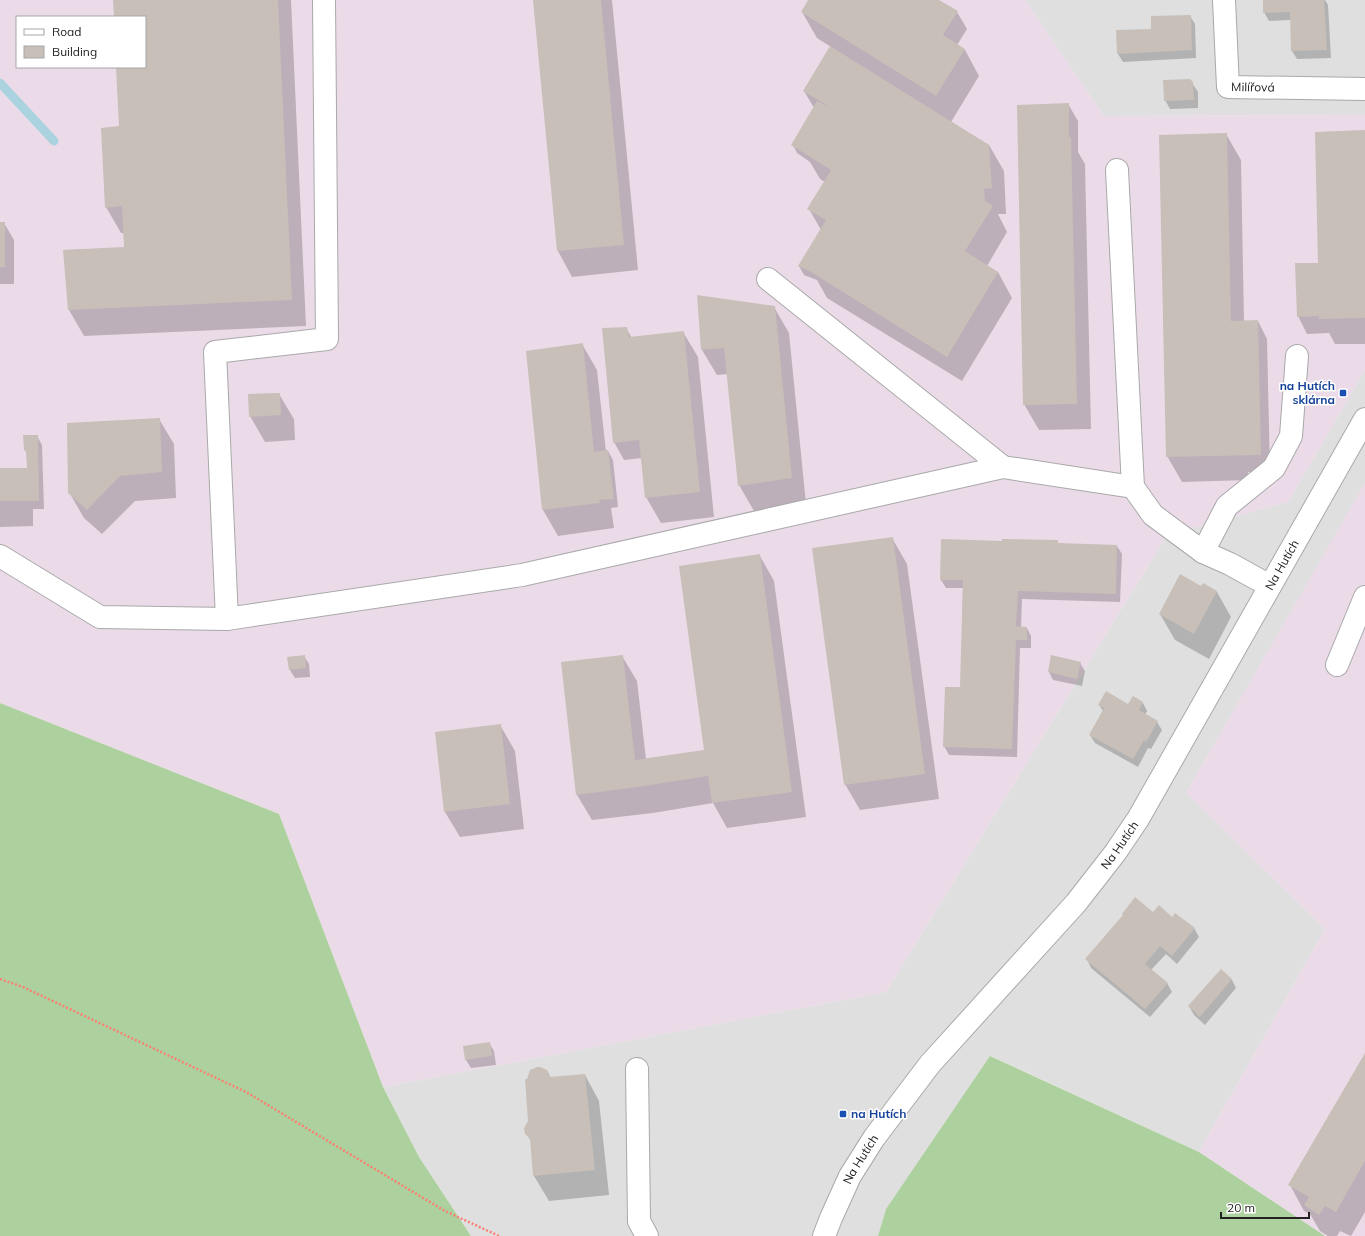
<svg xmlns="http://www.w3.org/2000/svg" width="1365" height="1236" font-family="Mulish,sans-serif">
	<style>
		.residential { fill: #e0dfdf }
		.industrial { fill: #ebdbe8; fill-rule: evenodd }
		.forest { fill: #add19e }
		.shadow { fill: #0003 }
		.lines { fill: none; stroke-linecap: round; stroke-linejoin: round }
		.stream { stroke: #aad3df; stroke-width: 9 }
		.building { fill: #c7bfb8 }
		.minor-casing { stroke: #a9a9a9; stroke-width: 24 }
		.path { stroke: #fa8072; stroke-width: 2.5; stroke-dasharray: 2 2; stroke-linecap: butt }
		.minor { stroke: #fff; stroke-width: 22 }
		.transit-dot { fill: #1a4fb4; stroke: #fff; stroke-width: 1.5 }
		.labels { text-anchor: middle; stroke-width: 3; stroke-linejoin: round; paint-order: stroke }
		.street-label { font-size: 12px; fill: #222; stroke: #fff }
		.transit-label { font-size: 12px; font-weight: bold; fill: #164399; stroke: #fff; text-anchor: end }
	</style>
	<rect width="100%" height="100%" fill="#f2efe9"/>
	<path class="residential" d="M1025,0H1365V115L1104,116Z
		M1365,370V484L1186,793L1325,929L1199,1152L991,1056L886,1209L878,1236H471L419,1157L383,1087L886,992L1167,535L1288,502Z"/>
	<path class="industrial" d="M0,0H1025L1104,116L1365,115V370L1288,502L1167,535L886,992L383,1087L279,814L0,703ZM17,17H145V67H17Z
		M1365,483V1236H1325L1199,1152L1325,929L1186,793Z"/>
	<path class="forest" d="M0,703L279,814L383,1087L419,1157L471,1236H0Z
		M990,1056L1199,1152L1325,1236H878L886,1209Z"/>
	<path class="shadow" d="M114,0H291L306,326L84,336L69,310L64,250L125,248V233H121L106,207L120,127L117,67H145V17H115Z
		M534,0H612L638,270L572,277L558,251Z
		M809,0H937L957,12L967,29L957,45L965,50L979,76L951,122L989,145L1004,171L1006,214H998L1007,232L987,266L998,272L1012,298L962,381L827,298L817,280L804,275L799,266L821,230L809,209L825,182L820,179L810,162L797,153L793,145L814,108L804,91L831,47L817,38L802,12Z
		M1264,0H1325L1328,5L1331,58L1297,59L1292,51L1291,20L1269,21L1264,12Z
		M1190,16L1195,24L1196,58L1123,62L1118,54L1152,30Z
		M1192,83L1198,92V108L1170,109L1165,100Z
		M1068,104L1078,121V152L1085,164L1091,429L1039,430L1024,404Z
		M1365,131V344H1335L1329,333L1307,334L1298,316L1319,264Z
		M1226,134L1241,160L1244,322L1258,321L1267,339L1270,472H1248V480L1182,482L1167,456Z
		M0,223H4L14,240V284H0Z
		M774,307L789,333L806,504L754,511L739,485L728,374L717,375L702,350Z
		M626,328L632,338L683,332L698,357L714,517L661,523L646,497L642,458L624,460L614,442Z
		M582,344L597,370L606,452L608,451L613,460L618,507L611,508L614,528L558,536L543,510L527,352Z
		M279,394L294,419L295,440L265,442L250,416Z
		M159,419L174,444L176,498L135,501L102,534L84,518L69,492Z
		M37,436L42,445L44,509H33V526L0,527V469H28L27,454L25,450Z
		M892,538L907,564L939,799L860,810L845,784Z
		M1057,541L1058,544L1117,546L1122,554L1120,602L1022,599L1021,628H1027L1031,636V648H1020L1017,757L949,755L944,746L961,688L963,588H946L941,580L1003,542Z
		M760,556L774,581L806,817L727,828L713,803L653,813L592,820L577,795L622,656L637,681L646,759L705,751Z
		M1203,585L1217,592L1231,617L1209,659L1175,640L1160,614Z
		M304,656L309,664L310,677L295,678L290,670L288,658Z
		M1080,663L1085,671L1082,686L1053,680L1049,672Z
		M1143,703L1147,711L1145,715L1157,722L1162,730L1151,749L1148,748L1138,767L1095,743L1090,735L1103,711L1099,705H1129Z
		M500,725L515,751L524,829L460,837L445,812Z
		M1153,914L1194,928L1199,937L1177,964L1166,954L1151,970L1167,983L1172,992L1150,1017L1091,968L1087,959Z
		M1221,970L1232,980L1236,988L1205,1025L1194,1015L1189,1006Z
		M489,1043L494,1051L496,1065L471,1068L466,1060L464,1047Z
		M1365,1055V1212L1351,1236L1340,1231L1337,1236H1328L1320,1231L1310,1214L1304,1211L1290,1185Z
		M548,1072L551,1078L585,1075L599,1101L609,1195L549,1201L534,1176L531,1141L526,1133Z"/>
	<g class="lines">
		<path class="stream" d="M0,83L54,141"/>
	</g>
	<path class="building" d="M113,0H278L292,300L68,310L63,250L124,247L122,206L105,208L101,128L119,126L116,67H145V17H114Z
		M533,0H601L624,245L557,251Z
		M808,0H939L958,11L943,35L965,49L936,96L801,12Z
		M1263,0H1324L1327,50L1291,51L1290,12L1263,13Z
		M1191,15L1192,50L1117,54L1116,30L1151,29V16Z
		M830,46L989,145L992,188L984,189L985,201L993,206L965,251L998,272L947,357L811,272L798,266L826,220L807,209L831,170L791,145L817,101L830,107L803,91Z
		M1190,79L1193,82L1194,100L1164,101L1163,80Z
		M1069,103V137H1071L1077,404L1023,405L1017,105Z
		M1365,130V318L1319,319V316L1297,317L1295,263H1318L1315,132Z
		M1227,133L1231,321L1258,320L1261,455L1166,457L1159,135Z
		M0,222H5V267H0Z
		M697,295L775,306L792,478L738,486L724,348L701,350Z
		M627,327L629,337L684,331L700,492L645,498L639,440L613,443L602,328Z
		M583,343L594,452L608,450L614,499L599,500L600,503L542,510L526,351Z
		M280,393L281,415L249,417L248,394Z
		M160,418L162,472L120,476L87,510L68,493L67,423Z
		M23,435H38L39,501H0V468H27L26,451L24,450Z
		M893,537L925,774L844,785L812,548Z
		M941,539L1002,541V539L1058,540V543L1117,545L1116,594L1018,591L1016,626L1027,627V640H1016L1012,749L943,747L945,687H960L963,580H940Z
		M760,554L792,792L712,803L708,776L638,787L576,795L561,662L623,655L635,760L704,750L679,566Z
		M1180,574L1201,586L1203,583L1217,591L1194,634L1159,614Z
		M305,655L306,668L289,670L287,657Z
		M1051,655L1081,662L1077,679L1048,672Z
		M1106,691L1128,704L1133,696L1143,702L1139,710L1158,721L1146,742L1144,740L1133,759L1089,735L1104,708L1098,705Z
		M501,724L510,804L444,812L435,732Z
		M1135,897L1153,912L1159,905L1172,917L1175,913L1195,928L1172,956L1160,946L1145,964L1168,983L1145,1009L1085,959L1123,915L1122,914Z
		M1221,969L1232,979L1200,1017L1188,1006Z
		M490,1042L492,1056L465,1060L463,1046Z
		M1365,1053V1161L1336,1212L1325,1206L1319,1215L1304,1205L1309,1197L1288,1185Z
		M537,1067H540L547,1070L550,1077L585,1074L595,1170L533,1176L530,1138L525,1134L524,1128L528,1121L525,1079H527L530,1070Z"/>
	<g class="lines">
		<g class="minor-casing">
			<g id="minor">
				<path id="s1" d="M1224,0L1228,87L1365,89"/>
				<path d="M1117,170L1133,487"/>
				<path d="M768,279L1003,467"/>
				<path d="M1203,552L1227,506L1274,468L1291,436L1297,356"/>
				<path d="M0,556L100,617L227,619L522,575L1003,467L1133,487L1153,515L1203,552L1230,564L1270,586"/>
				<path d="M227,619L215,352L327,339L324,0"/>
				<path d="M1337,665L1365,597"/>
				<path d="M637,1069L639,1221L647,1236"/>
				<path id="s2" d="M824,1236L831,1218L850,1176L874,1138L930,1064L1076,903L1115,853L1138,819L1365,419"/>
			</g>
		</g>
		<path class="path" d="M0,979L23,987L246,1092L445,1211L499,1236"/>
		<use href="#minor" class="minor"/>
	</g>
	<g class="transit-dot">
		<rect x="1339" y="389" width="8" height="8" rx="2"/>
		<rect x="839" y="1110" width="8" height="8" rx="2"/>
	</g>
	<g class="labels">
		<g class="street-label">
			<text dy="4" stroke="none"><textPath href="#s1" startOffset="112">Milířová</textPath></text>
			<text dy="4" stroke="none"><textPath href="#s2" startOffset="817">Na Hutích</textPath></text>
			<text dy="4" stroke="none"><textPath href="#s2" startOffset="493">Na Hutích</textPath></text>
			<text dy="4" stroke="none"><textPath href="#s2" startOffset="85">Na Hutích</textPath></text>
		</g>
		<g class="transit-label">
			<text x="1335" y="390">na Hutích<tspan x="1335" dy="14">sklárna</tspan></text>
			<text x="851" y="1118" text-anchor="start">na Hutích</text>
		</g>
	</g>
	<rect x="16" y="16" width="130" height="52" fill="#ffffff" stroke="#a7a7a7"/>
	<rect x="24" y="29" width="20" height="6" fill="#ffffff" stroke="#a7a7a7"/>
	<text x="52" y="36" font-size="12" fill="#222222">Road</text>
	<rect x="24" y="46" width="20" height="12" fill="#c7bfb8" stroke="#a7a7a7"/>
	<text x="52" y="56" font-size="12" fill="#222222">Building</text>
	<path d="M1221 1212v6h88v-6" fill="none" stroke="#222222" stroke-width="2"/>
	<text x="1227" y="1212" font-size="12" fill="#222222" stroke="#ffffff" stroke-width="3" paint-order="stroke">20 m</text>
</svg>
